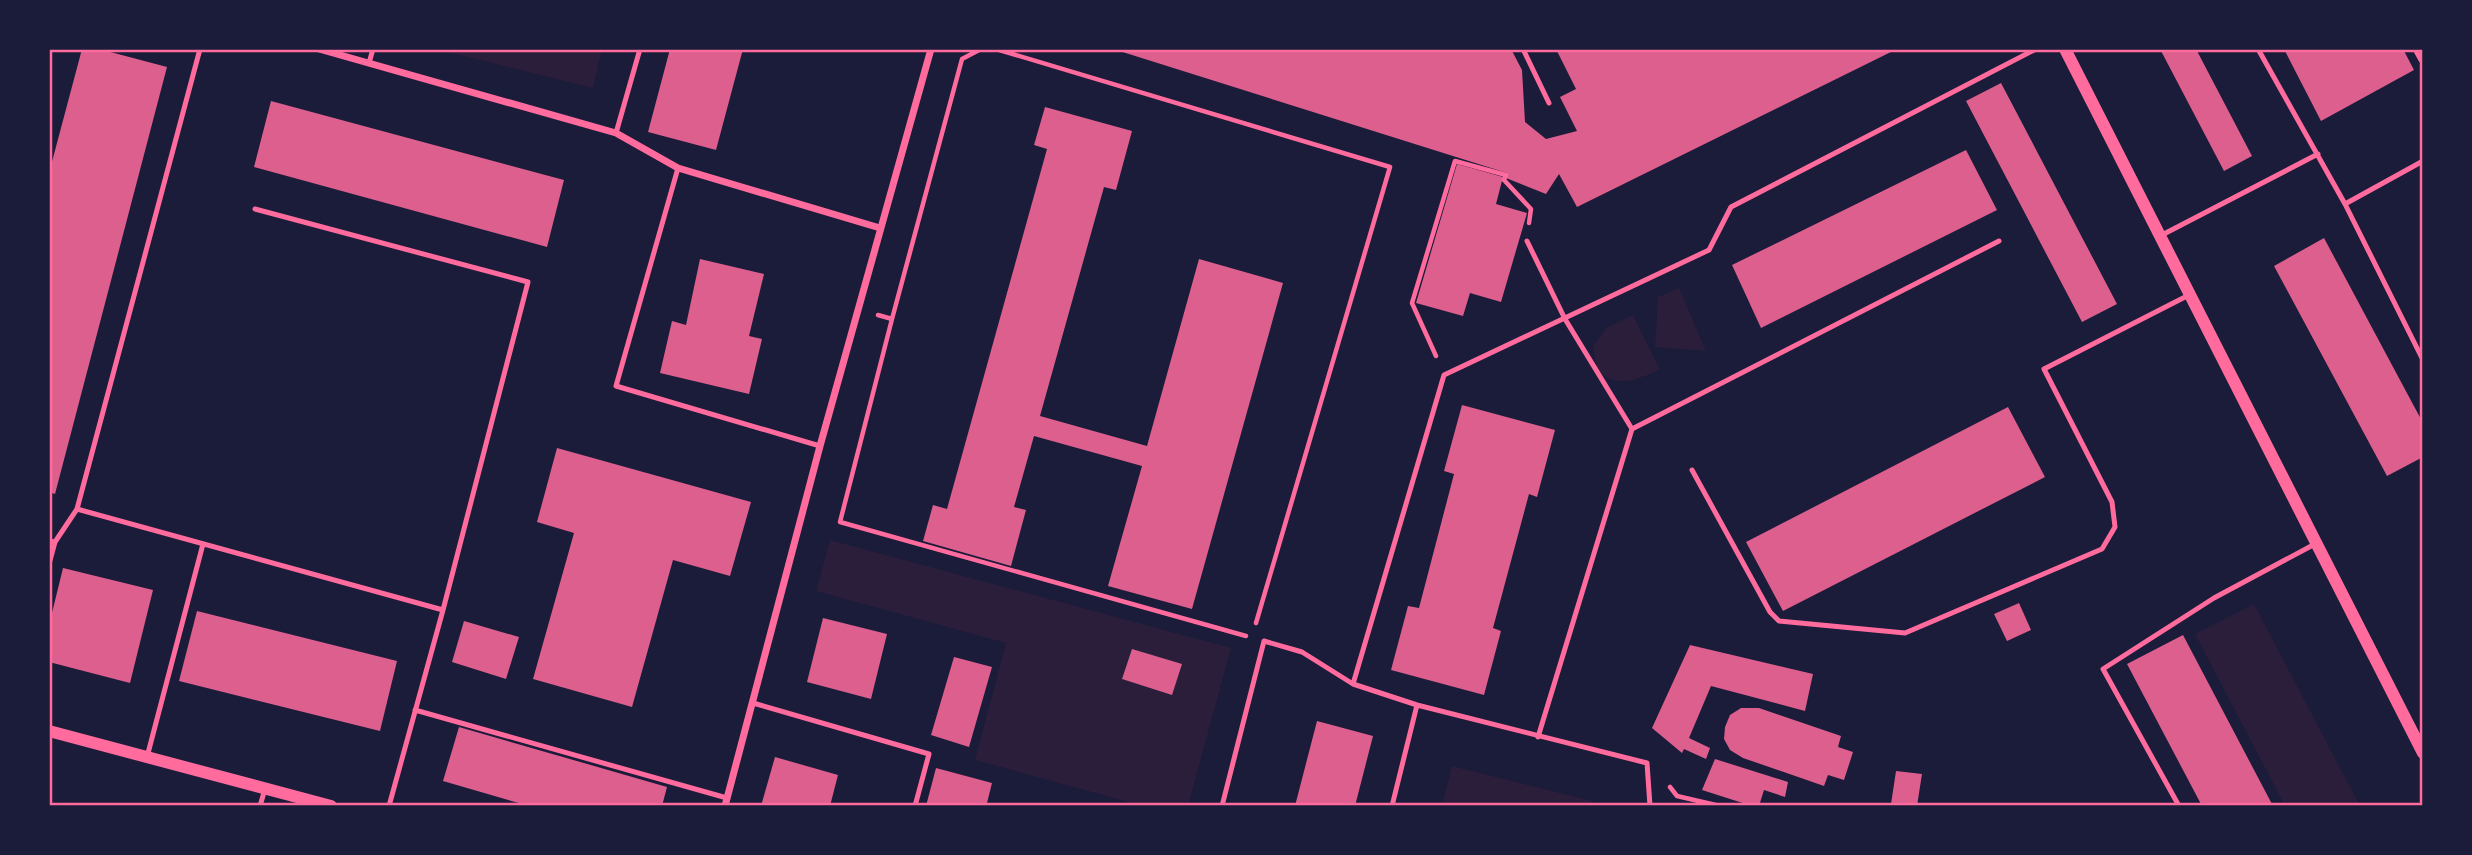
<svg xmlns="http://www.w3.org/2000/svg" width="2472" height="855" font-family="'Playfair Display',serif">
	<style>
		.green { fill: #2a1e3b }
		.building { fill: #dd5f8e }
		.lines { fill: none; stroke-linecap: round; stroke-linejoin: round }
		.path { stroke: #ff6b9d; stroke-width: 4.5 }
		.service { stroke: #ff6b9d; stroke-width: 5 }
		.minor { stroke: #ff6b9d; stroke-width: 7 }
		.tertiary { stroke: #ff6b9d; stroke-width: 12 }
		.neatline { fill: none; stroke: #ff6b9d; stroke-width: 2.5 }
	</style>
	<rect width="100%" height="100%" fill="#1b1b3a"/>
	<path class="green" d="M436,49H602L593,88Z
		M1679,288L1706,351L1655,347L1658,297Z
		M1633,315L1660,370C1637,379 1617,390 1597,370L1593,347L1606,328Z
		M830,540L1231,648L1188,806H1143L975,760L1006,643L816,591Z
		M2254,604L2360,806H2285L2195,634Z
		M1452,766L1592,801L1593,806H1442Z"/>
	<path class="building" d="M82,49H99L167,67L55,494L49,492V173Z
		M670,49H743L716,150L648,132Z
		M1113,49H1511L1522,70L1525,122L1546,139L1577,131L1560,97L1576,89L1556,49H1897L1577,207L1559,174L1546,194L1506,178L1507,173Z
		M2160,49H2196L2252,156L2224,171Z
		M2284,49H2403L2414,70L2321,121Z
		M2001,83L2117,304L2082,322L1966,101Z
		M271,101L564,180L547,247L254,167Z
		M1045,107L1132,131L1116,190L1104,187L1040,416L1147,446L1199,259L1283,283L1192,609L1108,586L1142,466L1034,436L1014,507L1026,510L1011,566L923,541L933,505L947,509L1047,149L1034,145Z
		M1966,150L1997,210L1761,328L1732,265Z
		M1457,164L1503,177L1496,204L1527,213L1501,302L1470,293L1463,316L1416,303Z
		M2324,238L2423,423V457L2387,476L2274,266Z
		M700,259L764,274L749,336L762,339L749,394L660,373L672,321L686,325Z
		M1462,405L1555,430L1537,497L1529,494L1493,628L1501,631L1484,695L1391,670L1408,606L1419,608L1454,474L1444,471Z
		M2008,407L2045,477L1783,611L1746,542Z
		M557,448L751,502L730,576L673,560L632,707L533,679L574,533L537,522Z
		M63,568L153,590L130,683L49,662V625Z
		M2019,603L2031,630L2007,641L1994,614Z
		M197,611L397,661L380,731L179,681Z
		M823,618L887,634L871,699L807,682Z
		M464,621L519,637L506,679L452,662Z
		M2183,635L2273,806H2202L2127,664Z
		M1690,645L1813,674L1805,711L1711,686L1689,738L1710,748L1706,759L1684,749L1682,753L1652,728Z
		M1132,649L1182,664L1172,695L1122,679Z
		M954,657L992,667L969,747L931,735Z
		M1741,708H1759L1841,736L1838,747L1853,752L1844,780L1828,775L1824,786L1743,758L1730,750L1724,739L1725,727L1730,715Z
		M1317,721L1373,736L1355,806H1295Z
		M459,727L667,787L662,806H529L443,781Z
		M775,757L838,775L830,806H761Z
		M1715,759L1788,782L1785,797L1764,790L1759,806H1752L1702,790Z
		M936,768L992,783L987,803L995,806H926Z
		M1896,771L1922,774L1917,806L1891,804Z"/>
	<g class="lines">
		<path class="path" d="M996,49L1390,167L1256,623
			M878,315L892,319L840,522L1246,636
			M892,319L962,59L981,49
			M1436,356L1412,303L1455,161L1506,175L1504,180L1531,209L1529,223
			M1670,787L1677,796L1720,806"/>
		<path class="service" d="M200,49L77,509L443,610L389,806
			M1523,49L1549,103
			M2258,49L2345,204L2423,360
			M2415,49L2421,60
			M369,63L373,49
			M616,133L640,49
			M678,168L616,386L820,446
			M2345,204L2423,161
			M255,209L528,282L443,610
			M2160,236L2318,154
			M1527,241L1565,319L1632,429
			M1692,470L1770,612L1779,621L1905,633L2102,549L2115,527L2112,502L2044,369L2189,295
			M49,541L55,542L49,564
			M55,542L77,509
			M1353,684L1444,375L1709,250L1731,207L2036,49
			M753,703L929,754L915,806
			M415,710L727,798
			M1538,737L1632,429L1999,241
			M147,757L203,544
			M260,806L265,789
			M1222,806L1264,641L1302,652L1353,684L1417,705L1647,763L1650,806
			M1392,806L1417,705
			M2179,806L2103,669L2214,598L2315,544"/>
		<path class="minor" d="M319,49L616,133L678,168L880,228
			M725,806L820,446L931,49"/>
		<path class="tertiary" d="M2065,49L2423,753
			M49,731L331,806"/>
	</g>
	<rect width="2472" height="855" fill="none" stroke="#1b1b3a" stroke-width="102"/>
	<rect x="51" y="51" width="2370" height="753" class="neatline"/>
</svg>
